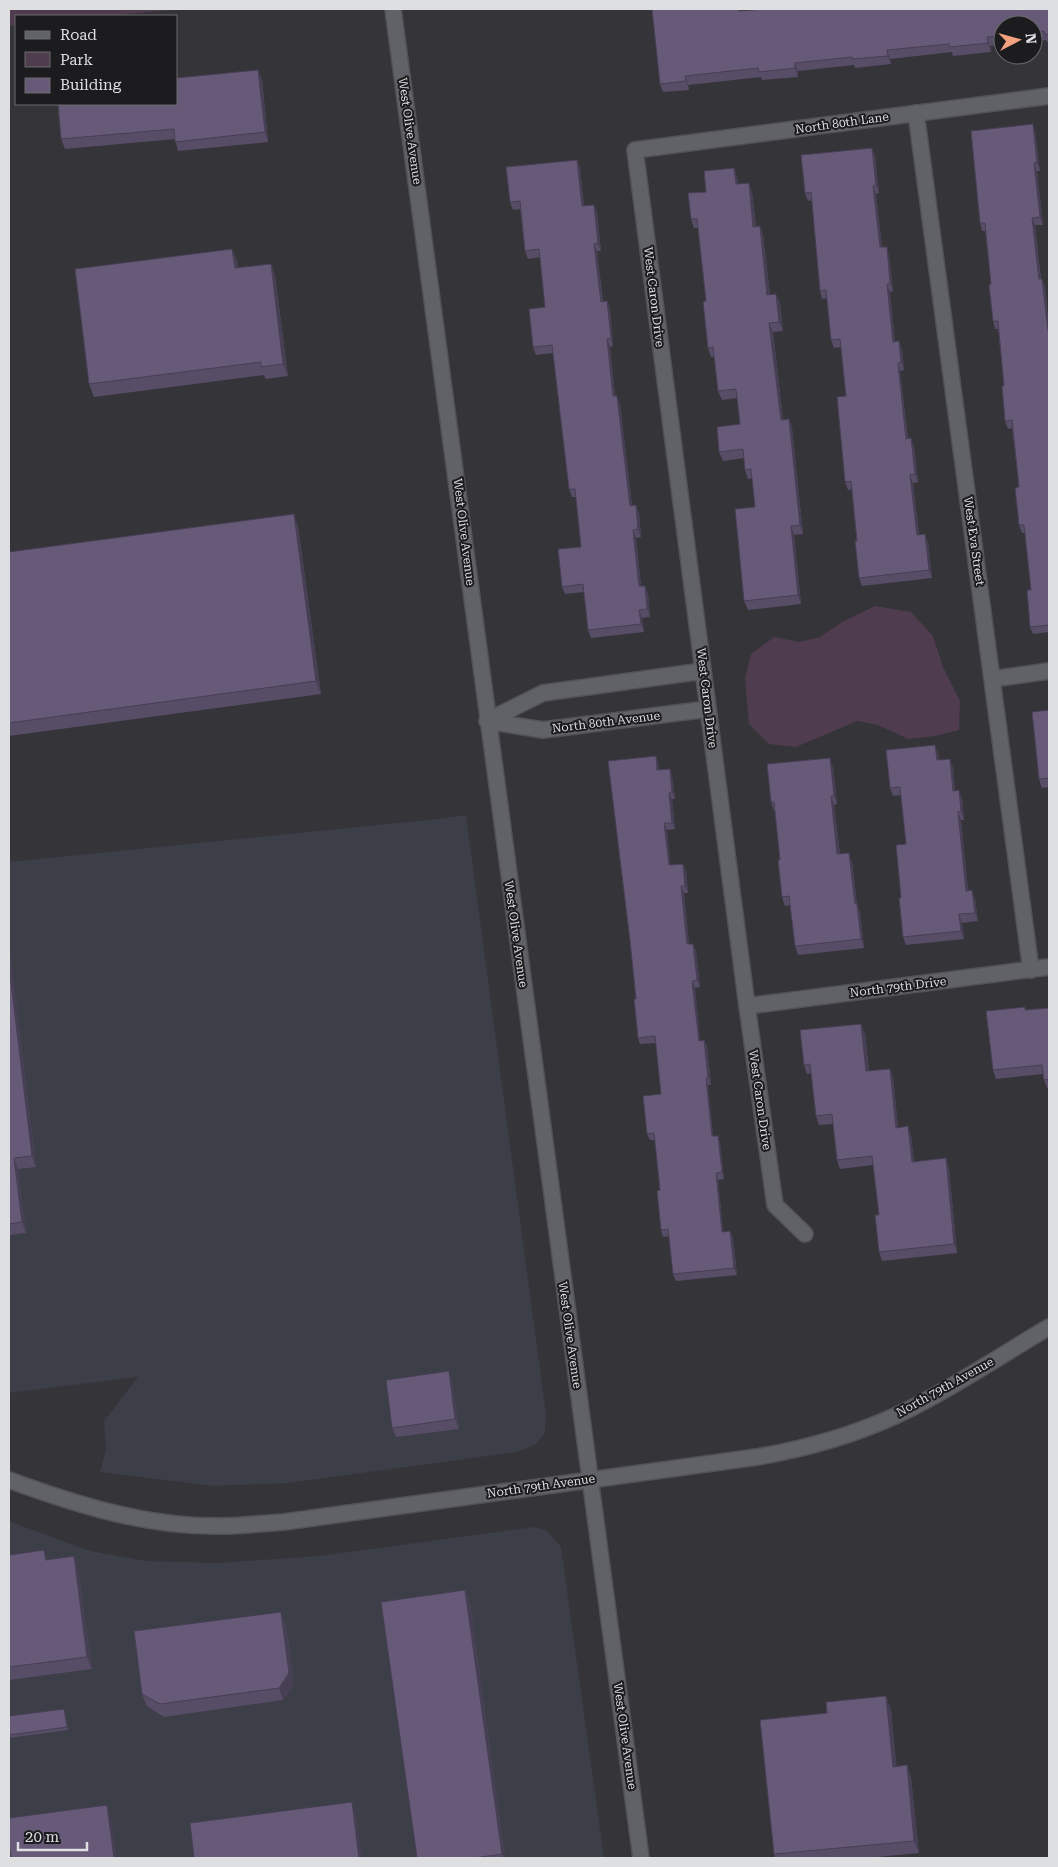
<svg xmlns="http://www.w3.org/2000/svg" width="1058" height="1867" font-family="'Roboto Serif',serif">
	<style>
		.built { fill: #3c3e48 }
		.green { fill: #4f3c4e }
		.lines { fill: none; stroke-linecap: round; stroke-linejoin: round }
		.street-casing { stroke: #525356; stroke-width: 18 }
		.secondary-casing { stroke: #525356; stroke-width: 18 }
		.street { stroke: #616267; stroke-width: 15 }
		.secondary { stroke: #616267; stroke-width: 15 }
		.wall { fill: #584d67 }
		.shaded-wall { fill: #473f54 }
		.building { fill: #665a78; stroke: #473f54 }
		.labels { text-anchor: middle; stroke-width: 4; stroke-linejoin: round; paint-order: stroke }
		.street-label { font-size: 12px; fill: #dedfe1; stroke: #1c1c1e }
	</style>
	<rect width="100%" height="100%" fill="#343439"/>
	<path class="built" d="M466,815L546,1414L545,1433L536,1444L518,1452L288,1483L214,1486L100,1472L106,1450L104,1421L138,1377L9,1393V862L438,819Z
		M9,1521L90,1551L147,1561L218,1563L319,1556L534,1527L546,1530L561,1547L604,1858H9Z"/>
	<path class="green" d="M9,9H181L107,16H16V25L9,26Z
		M875,606L911,612L933,636L943,667L960,701L959,730L935,736L908,739L878,725L857,721L796,747L769,744L749,724L745,679L751,654L774,637L800,642L820,637L844,621Z"/>
	<g class="lines">
		<g class="street-casing">
			<path id="street" d="M916,113L1031,970
				M992,679L1049,671
				M487,721L543,693L703,671
				M487,721L543,730L708,709
				M747,1006L1049,967
				M805,1234L775,1205L747,1006L635,150L1049,96"/>
		</g>
		<g class="secondary-casing">
			<path id="secondary" d="M393,9L641,1858
				M9,1480C77,1505 150,1528 223,1526C243,1526 264,1523 284,1522L757,1457C804,1449 851,1436 895,1416C948,1391 998,1357 1049,1327"/>
		</g>
		<use href="#street" class="street"/>
		<use href="#secondary" class="secondary"/>
	</g>
	<path class="wall" d="M652,9H741V11L1049,9V43H1048L1046,40L1033,41V25H1003V45L990,46L991,52L953,56L952,52L890,59L891,64L855,68L854,65L798,71V77L762,80L761,77L688,85L689,90L663,92L660,84Z
		M262,79L268,142L178,151L175,139L65,149L61,139L176,104Z
		M1035,132L1040,171H1037L1043,225H1035L1041,279H1042L1045,287L1049,329V632L1033,634L1030,627L1031,590L1025,533H1022L1019,525V487L1012,428L1008,429L1005,421L1004,386L998,329H995L993,321L991,284L985,231H982L980,223Z
		M872,148L875,156L879,193L876,194L882,247L889,255L893,291L890,292L895,341L902,349L904,370L900,371L908,439L914,446L918,482L913,483L919,534L928,542L932,578L862,586L859,578L857,541L852,489L848,490L845,482L846,396L841,347L834,348L831,340L827,298L822,299L820,291L812,200L808,201L805,193Z
		M577,160L580,168L584,206L594,205L597,213L601,251H597L603,301H607L610,309L613,346L610,347L615,396L620,404L632,506L639,513L641,537L636,538L641,586L648,593L650,617L642,618L644,632L591,638L588,630L584,592L565,594L562,587L581,547L576,497H572L569,489L553,353L536,355L533,347L545,307L540,257L528,259L525,251L520,209L513,210L510,202Z
		M734,168L737,177L738,184L752,192L756,226H760L763,235L770,295L780,303L783,331L773,332L783,419H789L792,428L803,534L794,535L801,604L748,610L744,601L755,507L752,478L748,479L745,470L744,458L723,461L719,452L740,424L737,398L722,400L718,391L714,357H711L708,348L706,301L698,228H694L691,219L706,192Z
		M232,249L237,261L238,268L271,264L275,276L288,376L266,379L264,375L94,397L89,384Z
		M298,526L321,694L9,736V552Z
		M1049,710V787L1042,788L1039,779Z
		M938,753L939,760L953,767L955,790L962,798L964,820H961L968,891L975,899L978,921L962,923L964,939L906,945L903,937L901,898L906,844L901,795L893,796L890,788Z
		M656,756L658,763L659,770L672,776L675,799H672L675,829L667,830L670,865L686,870L688,893H684L689,944L696,951L700,987L695,988L700,1041L704,1040L707,1047L711,1085H708L713,1136H718L720,1143L724,1179L718,1180L723,1232L730,1231L733,1238L737,1275L676,1281L673,1274L669,1236L663,1237L661,1230L660,1190L655,1140H650L647,1134L661,1094L656,1043L640,1044L638,1038Z
		M833,767L837,804L834,805L840,854L852,862L857,904L860,913L864,948L798,955L795,946L790,905L785,906L782,897L780,860L775,811H774L771,802Z
		M9,944L36,1167L18,1169L26,1233L9,1235Z
		M1049,1008V1088H1047L1044,1080L1043,1074L996,1079L993,1070L1026,1010Z
		M865,1033L869,1071L890,1069L893,1078L898,1127L911,1135L914,1162L949,1168L957,1253L882,1261L879,1252V1215L873,1165L840,1169L837,1160L833,1124L819,1125L816,1116L811,1073L807,1074L804,1065Z
		M452,1381L459,1429L396,1437L392,1428Z
		M9,1555L48,1559L78,1568L92,1669L9,1680Z
		M465,1590L470,1603L505,1858H417Z
		M286,1624L294,1685L283,1700L164,1717L147,1706L142,1694Z
		M64,1709L65,1712L68,1730L9,1738V1716Z
		M891,1709L896,1766L907,1765L911,1778L919,1853L867,1858H775L774,1854Z"/>
	<path class="shaded-wall" d="M987,37L990,46L991,52L988,43Z
		M887,50L890,59L891,64L888,56Z
		M795,63L798,71V77L795,68Z
		M258,70L262,79L268,142L265,132Z
		M685,76L688,85L689,90L686,81Z
		M1033,124L1035,132L1040,171L1037,163Z
		M872,148L875,156L879,193L876,185Z
		M577,160L580,168L585,214L582,206Z
		M1034,163L1037,171L1043,225L1040,217Z
		M734,168L737,177L739,193L736,184Z
		M749,183L752,192L757,236L753,227Z
		M873,186L876,194L883,255L880,247Z
		M594,205L597,213L601,251L598,243Z
		M1032,218L1035,225L1041,287L1039,279Z
		M760,226L763,235L771,304L767,295Z
		M594,244L597,251L603,309L601,302Z
		M887,247L889,255L893,291L890,283Z
		M232,249L237,261L239,281L235,268Z
		M271,264L275,276L288,376L283,364Z
		M1042,279L1045,287L1049,336L1048,331Z
		M887,284L890,292L896,350L893,342Z
		M776,294L780,303L783,331L779,322Z
		M607,301L610,309L613,346L611,338Z
		M769,323L773,332L784,429L781,420Z
		M607,339L610,347L616,404L613,396Z
		M899,341L902,349L904,370L901,362Z
		M898,363L900,371L908,447L906,439Z
		M617,396L620,404L633,514L630,506Z
		M789,419L792,428L803,534L800,525Z
		M911,438L914,446L918,482L915,474Z
		M910,475L913,483L920,543L917,535Z
		M636,505L639,513L641,537L638,529Z
		M294,514L298,526L321,694L316,681Z
		M791,526L794,535L801,604L798,595Z
		M633,530L636,538L642,594L639,586Z
		M925,534L928,542L932,578L929,570Z
		M645,586L648,593L650,617L647,609Z
		M639,610L642,618L644,632L641,624Z
		M935,745L938,753L940,769L937,760Z
		M656,756L658,763L660,777L657,770Z
		M830,758L833,767L837,804L834,795Z
		M950,759L953,767L956,799L953,791Z
		M670,769L672,776L675,799L672,792Z
		M959,790L962,798L964,820L961,811Z
		M669,793L672,799L675,829L672,823Z
		M831,796L834,805L841,863L837,854Z
		M958,812L961,820L969,899L966,891Z
		M664,823L667,830L671,872L669,865Z
		M849,853L852,862L858,913L855,904Z
		M683,864L686,870L688,893L685,886Z
		M681,886L684,893L690,951L687,944Z
		M972,890L975,899L978,921L975,913Z
		M857,904L860,913L864,948L861,939Z
		M959,914L962,923L964,939L961,931Z
		M9,944L36,1167L32,1156L9,966Z
		M693,944L696,951L700,987L697,980Z
		M692,981L695,988L701,1048L699,1041Z
		M861,1024L865,1033L870,1080L866,1071Z
		M704,1040L707,1047L711,1085L708,1078Z
		M890,1069L893,1078L899,1137L896,1128Z
		M706,1078L708,1085L714,1143L712,1136Z
		M908,1126L911,1135L915,1171L912,1162Z
		M718,1136L720,1143L724,1179L722,1172Z
		M14,1158L18,1169L26,1233L22,1222Z
		M946,1158L949,1168L957,1253L954,1244Z
		M716,1173L718,1180L724,1239L722,1232Z
		M730,1231L733,1238L737,1275L734,1268Z
		M449,1371L452,1381L459,1429L455,1419Z
		M74,1556L78,1568L92,1669L87,1657Z
		M465,1590L470,1603L505,1858H503L502,1854Z
		M281,1612L286,1624L294,1685L283,1700L279,1688Z
		M886,1696L891,1709L898,1779L893,1767Z
		M907,1765L911,1778L919,1853L914,1841Z
		M352,1802L356,1815L362,1858H359Z
		M107,1805L111,1818L117,1858H114Z"/>
	<path class="building" d="M652,9H739V11L764,9H1049V34L1045,35L1044,31L1033,32V25H1003V36L987,37L988,43L950,47L949,44L887,50L888,56L852,59V57L795,63V68L759,72L758,68L685,76L686,81L660,84Z
		M258,70L265,132L175,142L174,129L61,139L58,104H176V78Z
		M1033,124L1037,163H1034L1040,217L1032,218L1039,279H1042L1048,331H1049V625L1030,627L1027,590H1031L1024,525H1019L1015,488L1019,487L1012,420L1005,421L1002,386H1004L998,321H993L989,285L991,284L985,223H980L971,131Z
		M872,148L876,185L873,186L880,247H887L890,283L887,284L893,342L899,341L901,362L898,363L906,439L911,438L915,474L910,475L917,535L925,534L929,570L859,578L855,541H857L851,481L845,482L837,397L846,396L840,339L831,340L826,290L820,291L811,192L805,193L801,155Z
		M577,160L582,206L594,205L598,243L594,244L601,302L607,301L611,338L607,339L613,396H617L630,506L636,505L638,529L633,530L639,586H645L647,609L639,610L641,624L588,630L583,584L562,587L558,549L581,547L575,489H569L552,345L533,347L529,309L545,307L539,249L525,251L520,201L510,202L506,167Z
		M734,168L736,184L749,183L753,227L760,226L767,295L776,294L779,322L769,323L781,420L789,419L800,525L791,526L798,595L744,601L735,509L755,507L751,469L745,470L743,449L719,452L717,427L740,424L736,389L718,391L713,347L708,348L703,302L706,301L697,219H691L688,193L706,192L704,171Z
		M232,249L235,268L271,264L283,364L261,367V362L89,384L75,269Z
		M294,514L316,681L9,723V552Z
		M1049,710V778L1039,779L1032,712Z
		M935,745L937,760L950,759L953,791L959,790L961,811L958,812L966,891L972,890L975,913L959,914L961,931L903,937L899,898H901L896,845L906,844L900,787L890,788L886,750Z
		M656,756L657,770L670,769L672,792L669,793L672,823H664L669,865L683,864L685,886H681L687,944H693L697,980L692,981L699,1041L704,1040L708,1078H706L712,1136H718L722,1172L716,1173L722,1232L730,1231L734,1268L673,1274L668,1229L661,1230L657,1191L660,1190L654,1133L647,1134L643,1096L661,1094L655,1036L638,1038L634,999H636L630,941L608,761Z
		M830,758L834,795L831,796L837,854L849,853L855,904H857L861,939L795,946L789,896L782,897L778,860H780L774,802H771L767,764Z
		M9,966L32,1156L14,1158L22,1222L9,1224Z
		M1025,1007V1010L1049,1008V1079L1044,1080L1042,1065L993,1070L986,1011Z
		M861,1024L866,1071L890,1069L896,1128L908,1126L912,1162L946,1158L954,1244L879,1252L875,1215H879L872,1156L837,1160L832,1114L816,1116L810,1064L804,1065L800,1030Z
		M449,1371L455,1419L392,1428L386,1380Z
		M44,1550L46,1560L74,1556L87,1657L9,1667V1555Z
		M465,1590L502,1854L474,1858H417L381,1602Z
		M281,1612L289,1673L279,1688L160,1704L142,1694L134,1631Z
		M886,1696L893,1767L907,1765L914,1841L774,1854L760,1720L827,1713L826,1702Z
		M64,1709L67,1727L9,1735V1716Z
		M352,1802L359,1858H194L190,1823Z
		M107,1805L114,1858H11L9,1844V1818Z"/>
	<g class="labels">
		<g class="street-label">
			<text transform="translate(842 123) rotate(-8)" y="4">North 80th Lane</text>
			<text transform="translate(410 131) rotate(82)" y="4">West Olive Avenue</text>
			<text transform="translate(654 297) rotate(83)" y="4">West Caron Drive</text>
			<text transform="translate(464 532) rotate(83)" y="4">West Olive Avenue</text>
			<text transform="translate(974 541) rotate(82)" y="4">West Eva Street</text>
			<text transform="translate(707 698) rotate(83)" y="4">West Caron Drive</text>
			<text transform="translate(606 722) rotate(-7)" y="4">North 80th Avenue</text>
			<text transform="translate(516 934) rotate(82)" y="4">West Olive Avenue</text>
			<text transform="translate(898 987) rotate(-7)" y="4">North 79th Drive</text>
			<text transform="translate(760 1100) rotate(82)" y="4">West Caron Drive</text>
			<text transform="translate(570 1335) rotate(82)" y="4">West Olive Avenue</text>
			<text transform="translate(945 1387) rotate(-29)" y="4">North 79th Avenue</text>
			<text transform="translate(541 1486) rotate(-8)" y="4">North 79th Avenue</text>
			<text transform="translate(625 1736) rotate(82)" y="4">West Olive Avenue</text>
		</g>
	</g>
	<rect width="1058" height="1867" fill="none" stroke="#dedfe1" stroke-width="20"/>
	<rect x="15" y="15" width="162" height="90" fill="#1c1c1e" stroke="#6a6a6c"/>
	<rect x="25" y="31" width="25" height="8" fill="#616267" stroke="#6a6a6c"/>
	<text x="60" y="40" font-size="15" fill="#dedfe1">Road</text>
	<rect x="25" y="52" width="25" height="15" fill="#4f3c4e" stroke="#6a6a6c"/>
	<text x="60" y="65" font-size="15" fill="#dedfe1">Park</text>
	<rect x="25" y="78" width="25" height="15" fill="#665a78" stroke="#6a6a6c"/>
	<text x="60" y="90" font-size="15" fill="#dedfe1">Building</text>
	<g transform="translate(1018 40) rotate(84)"><circle r="24" fill="#1c1c1e" stroke="#6a6a6c"/>
	<path d="M0-4L9 19L0 12L-9 19Z" fill="#f2a17e"/>
	<text y="-8" font-size="14" font-weight="bold" text-anchor="middle" fill="#dedfe1">N</text>
	</g>
	<path d="M18 1842v8h69v-8" fill="none" stroke="#dedfe1" stroke-width="2.5"/>
	<text x="25" y="1842" font-size="15" fill="#dedfe1" stroke="#1c1c1e" stroke-width="4" paint-order="stroke">20 m</text>
</svg>
